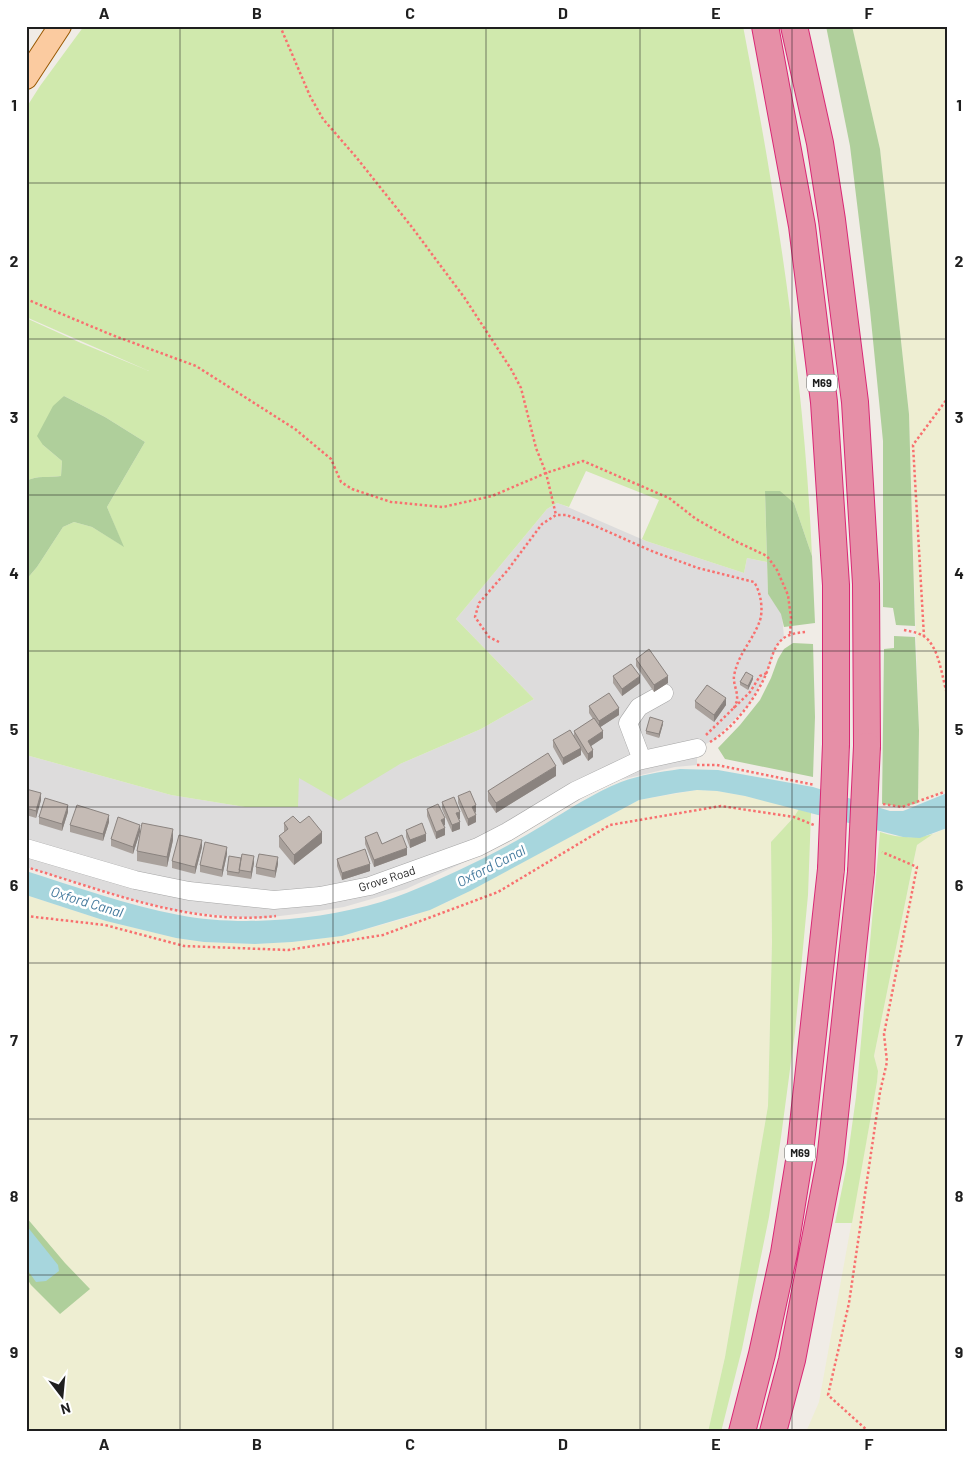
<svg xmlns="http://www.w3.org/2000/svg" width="973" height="1458" font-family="Barlow,sans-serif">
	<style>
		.residential { fill: #dddcdc }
		.farmland { fill: #eeeed2 }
		.grass { fill: #d0e9ad }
		.forest { fill: #afcf9b }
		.water { fill: #a7d6dd }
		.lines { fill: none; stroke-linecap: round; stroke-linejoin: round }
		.minor-casing { stroke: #a6a6a6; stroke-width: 19 }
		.major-casing { stroke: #995902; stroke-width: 24 }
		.highway-casing { stroke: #d92875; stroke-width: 28 }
		.path { stroke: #f8706f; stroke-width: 2.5; stroke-dasharray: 2.5 2.5; stroke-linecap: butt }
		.minor { stroke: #fff; stroke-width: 18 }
		.major { stroke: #fbcba0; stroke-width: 22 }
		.highway { stroke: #e68fa7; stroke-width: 26 }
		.highway-bridge-casing { stroke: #d92875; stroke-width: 28; stroke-linecap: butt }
		.highway-bridge { stroke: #e68fa7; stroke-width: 26 }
		.wall { fill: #a9a19c }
		.shaded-wall { fill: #8a837f }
		.building { fill: #c5bbb5; stroke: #8a837f }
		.grid { fill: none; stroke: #1f1f1f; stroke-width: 1; stroke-opacity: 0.55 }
		.labels { text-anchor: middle; stroke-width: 5; stroke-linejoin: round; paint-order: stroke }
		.shield { fill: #fff; stroke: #626262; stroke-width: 1 }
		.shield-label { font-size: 11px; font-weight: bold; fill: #1f1f1f }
		.street-label { font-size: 12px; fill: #1f1f1f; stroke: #fff }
		.water-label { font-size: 14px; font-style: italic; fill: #467b9e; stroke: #fff }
		.neatline { fill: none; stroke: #1f1f1f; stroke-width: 2 }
		.grid-label { font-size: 16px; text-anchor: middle; font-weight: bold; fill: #1f1f1f }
	</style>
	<rect width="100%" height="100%" fill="#f0ece6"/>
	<path class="residential" d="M557,503L563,505L646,541L744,573L747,558L767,562L768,594L782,614L784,638L777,645L767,673L749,705L714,740L697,748V765L675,767L620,780L590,794L478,856L406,889L344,907L305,913L263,918L233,917L178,911L129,899L26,867V755L171,795L245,807H298V778L400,764L481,729L534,699L456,619L547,509Z"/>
	<path class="farmland" d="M852,26H947V791L918,803L919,730L909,414L880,149Z
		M697,790L717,791L745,796L799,809L794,817L771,842L772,942L768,1106L725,1357L708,1432H26V895L106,921L176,938L204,942L255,944L292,942L342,936L410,917L448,902L639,800Z
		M947,828V1432H806L819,1402L877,1082L878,1071L874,1056L917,845L933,834Z"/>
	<path class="grass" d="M84,26H743C777,201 804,377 812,556L794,503L765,492L767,562L747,558L744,573L646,541L642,539L659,500L586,471L569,507L557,503L547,509L456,619L534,699L481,729L400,764L339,801L299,778L298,807H245L171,795L26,755V580L37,567L63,527L74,522L92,527L123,546L107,507L145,442L105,417L64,396L43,445L62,461L61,476C49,478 37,475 26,481V318L81,343L149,371L26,317V108L40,86Z
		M799,809L811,813L808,895L795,1032L781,1137L769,1217L742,1349L721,1432H708L725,1357L768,1106L772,942L771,842L794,817Z
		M880,832C898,838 915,839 933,834L917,845L913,864L874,1056L878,1071L877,1082L852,1223H835L846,1169L856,1097Z"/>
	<path class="forest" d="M826,26H852L880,149L909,414L915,626L896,625L893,608L883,607V441L870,310L850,146Z
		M64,396L105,417L145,442L107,507L124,547L92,527L74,522L63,527L37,567L26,580V535L29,533V505L26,497V481C37,475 49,478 61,476L62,461L43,445L37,436L53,406Z
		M765,491H780L794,503L812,556L815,623L784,627L781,614L768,594Z
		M894,636L915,637L919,730L918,803L902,807L882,804L884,649L894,648Z
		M793,643L813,644L815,717L813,777L725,759L718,748L740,725L760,700L771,678L778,659L784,649Z
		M26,1217L65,1263L90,1289L60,1314L31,1285L26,1277Z"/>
	<path class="water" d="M680,769L718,770L813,787L890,811H903L947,793V828L920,838L903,837L745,796L717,791L697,790L676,793L639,800L470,891L430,910L342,936L292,942L255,944L204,942L176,938L106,921L26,895V871C76,887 127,905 179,915C240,927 321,920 381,902C415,891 449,875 482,859C503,848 524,837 545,824C569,809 594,793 621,782C640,775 660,772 680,769Z
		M26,1225L58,1265L59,1271L46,1281L36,1282L26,1268Z"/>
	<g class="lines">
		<g class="minor-casing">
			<path id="minor" d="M642,760L628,723L639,707L664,693
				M26,848L135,880L189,891L274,900L320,896L370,886L478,847L507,832L575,791L638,761L697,748"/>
		</g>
		<g class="major-casing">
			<path id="major" d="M26,78L60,26"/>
		</g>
		<g class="highway-casing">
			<path id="highway" d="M765,26L802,226L824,402L836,585V744
				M794,26L820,143L832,220L855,402L866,584L867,746
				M742,1432L762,1354L784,1253L799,1161L831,869
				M773,1432L792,1360L830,1161L861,872"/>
		</g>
		<path class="path" d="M280,26L310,96L323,119L356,157L411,226L464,297L511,369L521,388L536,448L546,473L556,515
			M26,299L112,335L196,366L295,429L331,459L341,482L352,489L391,502L443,507L492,496L546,473L583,461L669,498L696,519L735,541L767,556L777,570L788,595L791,618L790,635
			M904,630C913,632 923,633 929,641C940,654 942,677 947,694
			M924,637L913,445L947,399
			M499,642L489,637L475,617L479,603L507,571L542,524L556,515H566L586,522L654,552L698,568L754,582C761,592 764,612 759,623C751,643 738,654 734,676C733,684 738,692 737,699C737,703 734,707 733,710
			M706,735L750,692L760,676L767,673
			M710,742C733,729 756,698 766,674C770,665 772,652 778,644C784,635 794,633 805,632
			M697,765H717L815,785
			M883,804L902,807L947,791
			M26,867C106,891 191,926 276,916
			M26,916L105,925L184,946L288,950L383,935L498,892L610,825L721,806L794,817L814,825
			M869,1432L828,1395L849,1303L880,1092L887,1062L884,1034L917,867L882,852"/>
		<use href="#minor" class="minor"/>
		<use href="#major" class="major"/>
		<use href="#highway" class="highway"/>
		<g class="highway-bridge-casing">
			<path id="highway-bridge" d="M831,869L836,744
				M861,872L867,746"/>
		</g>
		<use href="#highway-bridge" class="highway-bridge"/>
	</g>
	<path class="wall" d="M636,659L668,683L654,692L636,666Z
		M613,676L640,683L622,696L613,683Z
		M753,679L748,690L740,685V682Z
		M695,701L726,705L714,722L695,708Z
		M589,706L619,715L600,727L603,738L591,746L593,757L588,761L581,750V755L563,765L553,747V740L574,735V731L593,719L589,713Z
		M663,724L659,738L646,734V731Z
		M556,776L496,813L488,801V791Z
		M26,789L41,800L36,818L26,815Z
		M458,796L476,812L475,813L476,822L468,826L458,803Z
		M442,802L460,819H459L460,829L452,832L442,809Z
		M427,809L445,825L443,826L445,835L436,839L427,816Z
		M68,812L62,831L39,824V817Z
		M109,822L103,841L70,832V825Z
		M284,823H300L322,843L294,865L279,847V836L284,833Z
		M406,830L426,841L410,848L406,837Z
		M140,832L133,854L111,846V839Z
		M365,837L382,844L407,855L374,867L365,844Z
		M173,840L167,867L137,861V851Z
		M202,847L195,874L172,868V861Z
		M227,854L222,877L200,872V865Z
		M337,859L370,871L342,880L337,866Z
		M254,863L251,879L227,875V871Z
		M278,864L275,878L256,874V867Z"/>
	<path class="shaded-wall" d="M640,676V683L622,696V689Z
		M668,676V683L654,692V685Z
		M753,676V679L748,690V686Z
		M726,698V705L714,722V715Z
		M619,708V715L599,728V721Z
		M663,721V724L659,738V734Z
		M603,731V738L588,748V741Z
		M581,748V755L563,765V758Z
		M593,750V757L588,761V754Z
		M556,766V776L496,813V803Z
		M41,793V800L36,818V811Z
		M68,805V812L62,831V824Z
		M476,805V812L472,814V807Z
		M460,812V819L456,820V813Z
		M109,815V822L103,841V834Z
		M476,815V822L468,826V819Z
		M445,818V825L441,827V820Z
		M460,822V829L452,832V825Z
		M140,825V832L133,854V847Z
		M445,828V835L436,839V832Z
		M173,829V840L167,867V857Z
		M322,832V843L294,865V855Z
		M426,834V841L410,848V840Z
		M202,840V847L195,874V867Z
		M227,847V854L222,877V870Z
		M407,848V855L374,867V860Z
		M254,856V863L251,879V872Z
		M278,857V864L275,878V871Z
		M370,864V871L342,880V873Z"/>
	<path class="building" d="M649,649L668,676L654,685L636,659Z
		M631,664L640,676L622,689L613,676Z
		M746,672L753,676L748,686L740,682Z
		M707,685L726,698L714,715L695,701Z
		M609,693L619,708L599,721L589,706Z
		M650,717L663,721L659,734L646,731Z
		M594,718L603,731L588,741L593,750L588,754L574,731Z
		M570,730L581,748L563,758L553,740Z
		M548,753L556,766L496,803L488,791Z
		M26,789L41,793L36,811L26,808Z
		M470,791L476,805L472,807L476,815L468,819L458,796Z
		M454,797L460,812L456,813L460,822L452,825L442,802Z
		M45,798L68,805L62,824L39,817Z
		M438,804L445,818L441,820L445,828L436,832L427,809Z
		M77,805L109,815L103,834L70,825Z
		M293,816L300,823L309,816L322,832L294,855L279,836L288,829L284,823Z
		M118,817L140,825L133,847L111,839Z
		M142,823L173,829L167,857L137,851Z
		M422,823L426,834L410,840L406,830Z
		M377,832L382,844L402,835L407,848L374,860L365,837Z
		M179,835L202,840L195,867L172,861Z
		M205,842L227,847L222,870L200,865Z
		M365,849L370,864L342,873L337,859Z
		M242,854L254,856L251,872L239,870Z
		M259,854L278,857L275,871L256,867Z
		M229,856L241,858L239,873L227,871Z"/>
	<path class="grid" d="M180,26V1432M333,26V1432M486,26V1432M640,26V1432M792,26V1432M26,183H947M26,339H947M26,495H947M26,651H947M26,807H947M26,963H947M26,1119H947M26,1275H947"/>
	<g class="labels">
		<g class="shield">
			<rect x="807" y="374.5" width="30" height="17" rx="4"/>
			<rect x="785" y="1144.5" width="30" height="17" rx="4"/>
		</g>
		<g class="shield-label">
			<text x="822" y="387">M69</text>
			<text x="800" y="1157">M69</text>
		</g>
		<g class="street-label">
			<text transform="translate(387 879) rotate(-18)" y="4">Grove Road</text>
		</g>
		<g class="water-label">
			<text transform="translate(491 866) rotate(-27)" y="5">Oxford Canal</text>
			<text transform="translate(87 902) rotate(17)" y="5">Oxford Canal</text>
		</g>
	</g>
	<rect width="973" height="1458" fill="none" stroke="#ffffff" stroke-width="55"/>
	<g transform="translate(62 1396) rotate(164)" stroke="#ffffff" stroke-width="4" paint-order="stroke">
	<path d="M0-4L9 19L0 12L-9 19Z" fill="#1f1f1f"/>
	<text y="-8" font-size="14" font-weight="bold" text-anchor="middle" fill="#1f1f1f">N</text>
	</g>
	<rect x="28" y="28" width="918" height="1402" class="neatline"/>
	<g class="grid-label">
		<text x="104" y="19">A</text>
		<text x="257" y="19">B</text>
		<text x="410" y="19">C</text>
		<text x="563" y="19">D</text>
		<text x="716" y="19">E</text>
		<text x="869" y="19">F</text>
		<text x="14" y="111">1</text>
		<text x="959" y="111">1</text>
		<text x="14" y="267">2</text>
		<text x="959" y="267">2</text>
		<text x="14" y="423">3</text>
		<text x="959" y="423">3</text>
		<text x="14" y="579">4</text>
		<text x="959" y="579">4</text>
		<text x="14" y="735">5</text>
		<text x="959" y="735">5</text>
		<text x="14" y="891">6</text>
		<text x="959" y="891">6</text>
		<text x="14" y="1046">7</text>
		<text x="959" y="1046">7</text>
		<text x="14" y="1202">8</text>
		<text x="959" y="1202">8</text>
		<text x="14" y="1358">9</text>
		<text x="959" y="1358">9</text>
		<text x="104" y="1450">A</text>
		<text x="257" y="1450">B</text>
		<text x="410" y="1450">C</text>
		<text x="563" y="1450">D</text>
		<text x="716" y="1450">E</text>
		<text x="869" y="1450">F</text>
	</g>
</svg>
